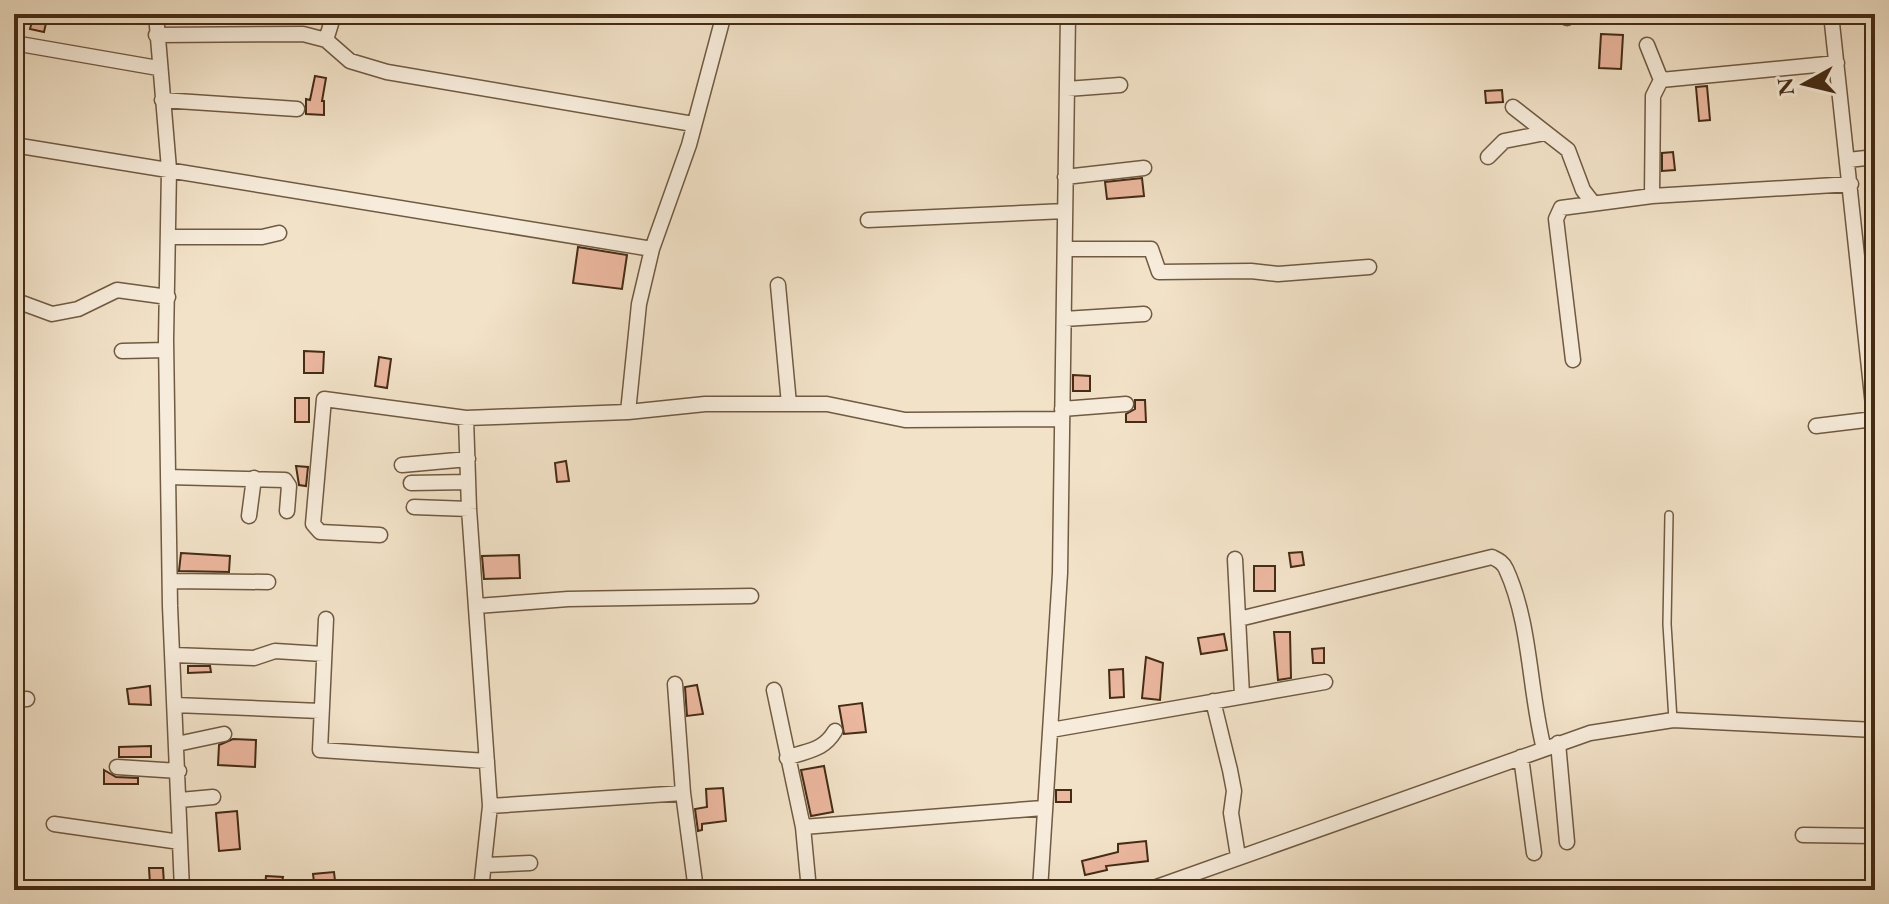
<svg xmlns="http://www.w3.org/2000/svg" width="1889" height="904" font-family="'EB Garamond',serif">
	<style>
		.building { fill: #ebb79f; stroke: #452c15; stroke-width: 2 }
		.lines { fill: none; stroke-linecap: round; stroke-linejoin: round }
		.service-casing { stroke: #705a42; stroke-width: 10 }
		.minor-casing { stroke: #705a42; stroke-width: 17 }
		.service { stroke: #f7ecdb; stroke-width: 7 }
		.minor { stroke: #f7ecdb; stroke-width: 14 }
	</style>
	<rect width="100%" height="100%" fill="#f2e2c8"/>
	<filter id="stains"><feTurbulence type="fractalNoise" baseFrequency=".0025" numOctaves="4"/><feColorMatrix values="0 0 0 0 .2 0 0 0 0 .09 0 0 0 0 .02 0 0 0 .5 -.17"/></filter>
	<radialGradient id="worn" r=".72"><stop offset=".6" stop-color="#630" stop-opacity="0"/><stop offset="1" stop-color="#630" stop-opacity=".3"/></radialGradient>
	<path class="building" d="M34,14H48L44,32L30,29Z
		M1601,34L1623,35L1621,69L1599,68Z
		M315,76L326,78L322,101H324V115L306,114V99L310,100Z
		M1707,86L1710,120L1699,121L1696,87Z
		M1502,90L1503,102L1486,103L1485,91Z
		M1673,152L1675,170L1662,171V153Z
		M1142,178L1144,196L1107,199L1105,182Z
		M578,247L627,255L622,289L573,283Z
		M304,351L324,352L323,373H304Z
		M379,357L391,359L387,388L375,386Z
		M1073,375L1090,376V391H1073Z
		M295,398H309V422H295Z
		M1135,400H1145L1146,422H1126V414L1135,409Z
		M566,461L569,481L557,482L555,463Z
		M296,466L308,467L306,486L299,485Z
		M1302,552L1304,565L1291,567L1289,553Z
		M181,553L230,556L229,572L179,571Z
		M519,555L520,578L484,579L482,556Z
		M1254,566H1275V591H1254Z
		M1274,632H1290L1291,678L1278,680Z
		M1224,634L1227,650L1201,654L1198,638Z
		M1324,648V663H1313L1312,649Z
		M1146,657L1163,663L1160,700L1142,698Z
		M188,666H210L211,672L188,673Z
		M1123,669L1124,697L1110,698L1109,670Z
		M697,685L703,714L687,716L685,687Z
		M150,686L151,705L129,704L127,689Z
		M862,703L866,732L844,734L839,706Z
		M233,739L256,740L255,767L218,765L219,745Z
		M151,746V757H119V747Z
		M824,766L833,812L811,816L801,770Z
		M104,770L116,777L138,778V784H104Z
		M723,788L726,821L702,824V830L698,831L695,809L707,807L706,789Z
		M1056,790H1071V802H1056Z
		M237,811L240,849L219,851L216,813Z
		M1146,841L1148,861L1106,866L1107,870L1085,875L1082,861L1118,852V844Z
		M149,868H163L164,884H150Z
		M334,872L336,890H315L313,874Z
		M266,876L283,877L281,888L265,887Z"/>
	<g class="lines">
		<g class="service-casing">
			<path id="service" d="M1669,515L1667,624L1673,720"/>
		</g>
		<g class="minor-casing">
			<path id="minor" d="M156,14L169,169L166,340L170,606L182,890
				M1567,14V18
				M1831,14L1875,424
				M156,35L303,34L326,40L350,61L387,72L693,124
				M326,40L334,14
				M14,43L158,68
				M1647,45L1661,80
				M1067,89L1120,85
				M162,100L297,109
				M1513,107L1568,150L1583,190L1593,203
				M14,145L652,249
				M1488,157L1504,141L1545,133
				M1848,160L1875,157
				M1065,177L1144,168
				M1652,196L1653,96L1661,80L1837,63
				M868,220L1065,211
				M169,237H262L279,233
				M1066,249H1151L1159,272L1251,271L1278,274L1369,267
				M778,285L789,404
				M14,300L52,314L78,309L117,290L168,297
				M1064,319L1144,314
				M122,351L166,350
				M1573,360L1556,219L1561,208L1652,196L1851,184
				M1062,409L1126,404
				M628,412L639,304L652,249L689,145L724,14
				M466,418L469,509L490,806L481,890
				M1816,426L1874,419
				M402,465L468,459
				M168,477L285,480L289,486L287,511
				M411,483L468,482
				M414,507L469,509
				M249,516L254,478
				M380,535L320,532L313,524L324,399L466,418L628,412L705,404H827L905,420L1062,419
				M1235,559L1242,695
				M170,581L268,582
				M477,606L568,599L751,596
				M326,619L320,750L487,761
				M1239,619L1492,557C1498,560 1503,562 1506,569C1531,623 1529,691 1544,749
				M173,655L254,658L275,651L323,654
				M675,684L683,793L696,890
				M774,690L803,827L809,890
				M14,700L27,699
				M1213,701L1230,770L1234,791L1231,813L1238,856
				M175,705L320,711
				M1051,730L1325,682
				M1558,743L1567,842
				M177,744L224,734
				M1521,757L1534,853
				M787,758C808,750 823,751 835,731
				M117,767L179,771
				M180,800L213,797
				M490,806L683,793
				M54,824L180,842
				M803,827L1043,808
				M1803,835L1875,836
				M486,865L530,863
				M448,890L482,886
				M1040,890L1060,573L1068,14
				M1148,890L1590,733L1673,720L1875,730"/>
		</g>
		<use href="#service" class="service"/>
		<use href="#minor" class="minor"/>
	</g>
	<rect width="1889" height="904" fill="none" stroke="#f2e2c8" stroke-width="48"/>
	<rect x="16" y="16" width="1857" height="872" fill="none" stroke="#452c15" stroke-width="4"/>
	<rect x="24" y="24" width="1841" height="856" fill="none" stroke="#452c15" stroke-width="2"/>
	<g transform="translate(1805 84) rotate(262)" stroke="#f7ecdb" stroke-width="6" paint-order="stroke">
	<path d="M0-6L14 30L0 20L-14 30Z" fill="#452c15"/>
	<text y="-12" font-size="22" font-weight="bold" text-anchor="middle" fill="#452c15">N</text>
	</g>
	<rect width="100%" height="100%" filter="url(#stains)"/>
	<rect width="100%" height="100%" fill="url(#worn)"/>
</svg>
